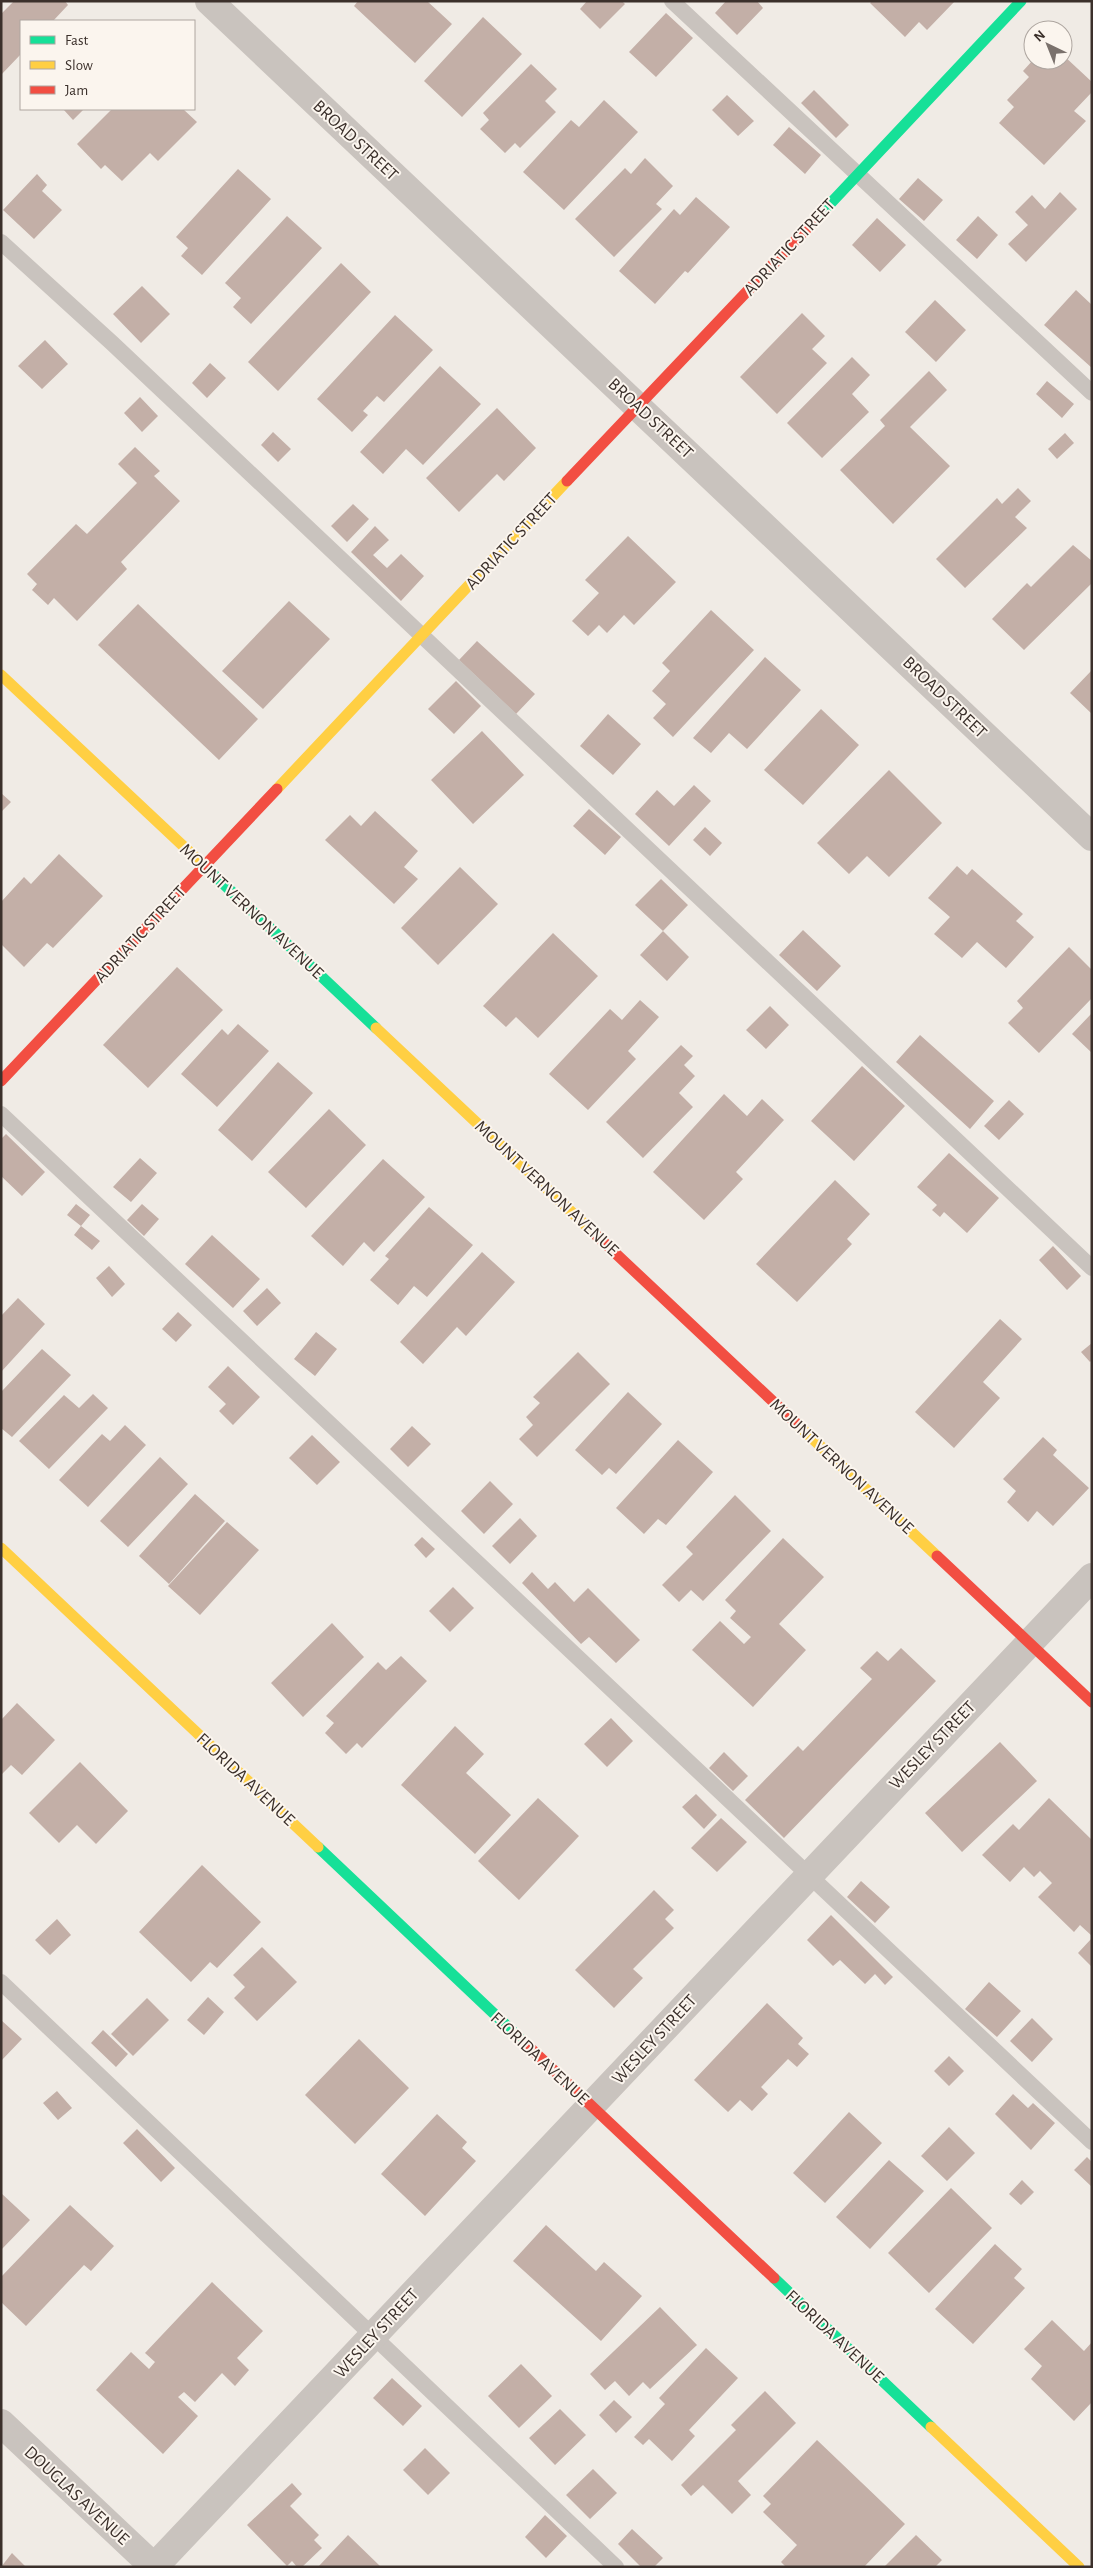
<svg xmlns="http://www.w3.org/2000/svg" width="1093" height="2568" font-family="'Alegreya Sans',sans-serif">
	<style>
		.building { fill: #c3afa7 }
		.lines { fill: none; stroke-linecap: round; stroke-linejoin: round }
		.lane { stroke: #c9c3be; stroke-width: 16 }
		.street { stroke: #c9c3be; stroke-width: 28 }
		.fast { stroke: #16e098; stroke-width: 11 }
		.slow { stroke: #ffcf43; stroke-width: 11 }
		.jam { stroke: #f24e42; stroke-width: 11 }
		.labels { text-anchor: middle; stroke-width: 4; stroke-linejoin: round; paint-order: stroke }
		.street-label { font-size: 18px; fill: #3b302b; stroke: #fbf5ee }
	</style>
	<rect width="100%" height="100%" fill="#f0ebe5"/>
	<path class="building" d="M14,1H65L68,5L53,21H21V54L1,75V14Z
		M358,1H427L452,24L415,63L354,6Z
		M587,1H622L625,4L600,29L580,9Z
		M726,1H757L763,8L737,35L715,13Z
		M872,1H955L927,30L919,22L905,37L870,3Z
		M666,13L693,38L656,77L629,52Z
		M483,17L522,54L462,117L424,81Z
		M1063,55L1092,82V92L1074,111L1086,121L1044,165L999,123L1014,107L1007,100L1029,77L1023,71L1033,60H1063Z
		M531,64L557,89L545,101L556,112L520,148L515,143L505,153L480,129L489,120L483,113Z
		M814,90L849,125L836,138L801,103Z
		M727,95L754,121L738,136L712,110Z
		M604,100L638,132L564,210L523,172L571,120L579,127Z
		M63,109H84L73,120Z
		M112,109H183L197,122L158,161L150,153L122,181L105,165L101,169L77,144Z
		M789,127L821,155L805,174L773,145Z
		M645,158L673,186L656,204L662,209L614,257L575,219L625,168L631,174Z
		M238,169L271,199L202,275L181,256L188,248L176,237Z
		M37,174L47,185L42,191L62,210L34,239L3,210Z
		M918,178L943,200L924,221L899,199Z
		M1060,192L1077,209L1026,262L1008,244L1028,225L1015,212L1032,195L1045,209Z
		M696,197L730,227L688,273L685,271L655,304L619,271L674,209L680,215Z
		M287,216L322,248L251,324L233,307L241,298L225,283Z
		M978,216L998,235L977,259L956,240Z
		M877,218L906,245L880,272L852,245Z
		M341,263L371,292L278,391L248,362Z
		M142,286L170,314L141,343L113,314Z
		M1076,290L1092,305V368L1044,325Z
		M935,300L966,330L936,362L905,332Z
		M802,313L825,336L812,349L827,363L777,414L740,377Z
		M395,315L433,350L384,402L377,396L363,411L368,415L352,432L317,399Z
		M45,340L68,364L42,389L18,366Z
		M852,357L870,375L852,394L869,412L822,458L787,423Z
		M210,363L226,378L207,398L192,383Z
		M440,366L481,404L423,465L406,449L383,474L360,452Z
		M929,371L947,390L910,427L950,466L893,524L840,470L885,426L880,420Z
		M1047,381L1074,404L1062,418L1036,394Z
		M140,397L158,416L142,432L124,413Z
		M497,408L536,448L504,481L497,474L459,512L426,478Z
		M273,432L291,449L278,462L261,445Z
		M1065,433L1074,443L1057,459L1048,449Z
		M135,447L160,471L154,476L180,501L121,562L127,569L77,621L54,598L48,605L32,590L37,584L27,574L76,524L87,534L137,483L118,464Z
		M1018,488L1031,501L1015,517L1027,528L965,588L936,559L997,498L1002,504Z
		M353,504L369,519L347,542L331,526Z
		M375,526L389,540L373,555L387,568L401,554L424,576L401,601L351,552Z
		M628,536L676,582L634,625L624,615L607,633L599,625L588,636L572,621L599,593L585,580Z
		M1073,545L1092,561V583L1024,650L992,619L1027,583L1031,587Z
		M289,601L330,639L263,709L222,671Z
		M138,604L258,719L219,760L98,645Z
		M711,610L754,650L673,737L653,718L666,704L652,691L670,671L662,663Z
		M477,641L535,694L516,714L459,660Z
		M765,657L801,690L747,749L729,733L711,753L693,738Z
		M1092,670V714L1070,693Z
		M456,681L481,706L454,734L428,709Z
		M821,709L859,745L803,805L764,770Z
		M608,714L641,744L613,775L580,746Z
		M482,731L524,775L473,824L431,780Z
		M889,770L942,823L889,877L867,856L849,874L817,843Z
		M694,785L711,801L669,846L635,814L657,790L674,806Z
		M1,793L11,802L1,812Z
		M589,809L621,837L605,855L573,826Z
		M375,811L418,851L404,867L418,879L394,904L325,840L350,815L361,826Z
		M705,827L722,843L710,856L693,840Z
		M59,854L103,896L53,948L47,943L24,967L1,944V902L24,877L31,884Z
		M957,866L967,875L972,869L1023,914L1016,921L1034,937L1006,968L977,942L962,958L934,934L950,917L928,898Z
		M460,867L498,904L438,965L401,928Z
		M661,879L688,905L663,931L635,905Z
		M803,930L841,966L817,991L779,955Z
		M663,931L689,957L667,981L640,955Z
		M553,933L598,976L538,1038L516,1017L506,1027L483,1006Z
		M1069,947L1092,970V998L1039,1053L1008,1023L1023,1008L1017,1001Z
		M177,967L223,1010L148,1088L103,1045Z
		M640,1000L659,1017L628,1051L636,1059L588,1110L549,1074L610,1009L622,1020Z
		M770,1006L789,1025L766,1049L746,1030Z
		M1092,1013V1053L1072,1034Z
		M238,1024L269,1051L217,1107L181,1074L222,1029L228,1035Z
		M920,1035L994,1101L970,1129L896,1062Z
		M681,1045L693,1056L684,1065L695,1076L679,1093L693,1107L643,1158L606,1122Z
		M278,1062L313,1093L252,1161L218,1130Z
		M862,1066L905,1106L854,1161L811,1121Z
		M724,1094L747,1116L762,1099L784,1120L736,1172L743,1179L704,1220L653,1172Z
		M1009,1100L1024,1114L999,1140L984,1126Z
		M329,1109L366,1145L306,1208L268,1172Z
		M6,1134L45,1172L22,1196L1,1176V1139Z
		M949,1153L999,1198L967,1233L944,1212L940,1217L932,1210L937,1205L917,1187Z
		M140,1158L157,1173L131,1202L113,1187Z
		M383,1159L425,1197L374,1252L364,1242L343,1266L311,1236Z
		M835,1180L870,1214L847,1239L852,1244L797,1302L756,1264Z
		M76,1204L90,1215L81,1226L67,1215Z
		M142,1204L159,1219L144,1236L127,1220Z
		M429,1207L473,1245L427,1297L414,1286L398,1305L370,1280L389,1259L385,1256Z
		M81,1226L100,1241L92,1250L74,1235Z
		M212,1235L260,1279L233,1308L185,1264Z
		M1053,1246L1081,1276L1067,1290L1039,1260Z
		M482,1252L515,1282L466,1336L457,1327L423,1364L400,1342Z
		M109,1266L125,1284L112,1297L96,1278Z
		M267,1288L281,1303L257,1326L243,1311Z
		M18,1298L45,1324L1,1372V1316Z
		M178,1312L192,1325L176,1342L162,1329Z
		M1000,1319L1022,1339L983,1382L1000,1398L954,1448L915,1412Z
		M316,1332L337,1349L315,1376L294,1359Z
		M1092,1343V1360L1090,1362L1081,1352Z
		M42,1349L71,1375L12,1437L1,1428V1392Z
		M578,1352L610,1384L537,1457L519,1439L533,1425L526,1417L540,1403L533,1397Z
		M228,1366L260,1397L233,1425L219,1411L226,1404L208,1387Z
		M628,1392L662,1424L616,1474L609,1468L602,1475L575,1450Z
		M93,1394L108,1408L49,1469L19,1441L64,1395L79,1408Z
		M125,1425L146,1445L88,1507L59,1480L102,1434L110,1441Z
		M412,1426L431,1444L408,1467L390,1449Z
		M312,1435L340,1462L317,1485L289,1458Z
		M1043,1437L1057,1450L1053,1455L1089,1488L1053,1526L1037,1511L1028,1522L1007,1502L1016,1491L1003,1479Z
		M678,1440L713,1472L666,1525L658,1519L644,1534L616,1508Z
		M160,1457L188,1484L128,1547L100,1521Z
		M490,1481L513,1504L484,1534L461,1511Z
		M195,1494L225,1521L169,1584L139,1556Z
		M735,1495L771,1531L703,1601L691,1590L679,1602L662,1585L693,1554L686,1547Z
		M520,1518L537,1536L510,1564L492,1546Z
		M227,1522L259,1550L200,1615L168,1586Z
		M422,1537L435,1549L426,1558L414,1545Z
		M783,1538L824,1577L779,1624L806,1650L753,1707L692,1650L720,1621L744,1644L751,1637L730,1618L736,1611L725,1600Z
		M532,1572L548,1589L555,1582L574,1602L588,1588L640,1640L616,1663L589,1637L581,1644L522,1583Z
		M453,1587L474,1608L450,1632L429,1611Z
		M332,1623L364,1657L303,1717L271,1683Z
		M901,1648L936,1681L784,1838L745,1800L798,1746L803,1751L872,1679L860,1668L877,1651L888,1661Z
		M401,1656L427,1681L362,1748L357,1743L346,1754L325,1733L334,1723L326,1716L378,1662L386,1670Z
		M17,1703L55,1740L22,1775L11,1765L1,1775V1720Z
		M611,1718L633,1741L607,1767L584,1744Z
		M455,1726L484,1754L466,1773L511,1815L475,1854L401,1785Z
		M1000,1742L1037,1781L962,1852L925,1813Z
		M724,1752L748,1776L733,1791L709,1768Z
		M80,1762L128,1811L96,1844L77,1825L59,1843L29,1813Z
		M696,1794L717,1815L704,1829L682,1807Z
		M538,1798L579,1836L519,1900L478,1861Z
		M1049,1798L1092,1840V1936L1080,1925L1074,1932L1038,1897L1052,1883L1040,1871L1034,1877L1024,1867L1010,1882L982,1855L1013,1824L1019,1830Z
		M721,1818L747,1842L717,1872L691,1848Z
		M202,1865L261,1922L217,1968L210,1962L191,1982L139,1932Z
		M861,1881L890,1907L875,1923L847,1897Z
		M654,1890L674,1910L665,1919L674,1928L633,1969L643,1978L614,2008L575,1970Z
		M831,1915L893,1977L885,1985L875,1974L865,1984L840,1960L833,1966L807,1940Z
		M57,1919L71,1935L50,1955L35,1940Z
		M1092,1938V1967L1078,1953Z
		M262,1947L297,1982L257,2021L234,1998L245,1987L233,1975Z
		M989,1982L1021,2011L997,2037L965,2009Z
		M208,1997L224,2012L204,2035L187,2020Z
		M147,1998L169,2020L133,2056L111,2034Z
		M767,2003L803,2038L798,2044L809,2054L797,2067L788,2059L761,2087L768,2094L752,2111L740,2100L728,2112L694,2080Z
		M1032,2018L1053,2039L1032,2062L1010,2041Z
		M1,2020L22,2039L1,2061Z
		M103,2030L128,2054L116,2067L91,2043Z
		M359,2039L409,2088L355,2144L305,2095Z
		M949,2056L964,2071L949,2086L934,2071Z
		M57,2091L72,2108L58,2120L43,2103Z
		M1013,2094L1028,2108L1033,2103L1055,2123L1031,2150L995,2114Z
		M849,2112L882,2143L825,2203L793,2173Z
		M437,2114L467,2142L462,2148L476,2161L425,2216L381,2174Z
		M949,2127L975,2153L947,2181L921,2156Z
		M137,2129L175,2168L161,2182L123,2143Z
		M1087,2157L1092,2162V2187L1074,2170Z
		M889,2160L924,2191L870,2249L836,2217Z
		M1022,2180L1034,2192L1021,2205L1009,2194Z
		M951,2188L992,2228L929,2293L888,2253Z
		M1,2193L30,2220L1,2250Z
		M70,2205L114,2246L91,2271L84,2265L26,2326L1,2302V2277Z
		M546,2225L596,2271L604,2262L642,2296L601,2341L513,2261Z
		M995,2244L1022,2269L1014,2278L1025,2288L973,2344L935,2309Z
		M212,2282L263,2331L237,2358L249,2370L235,2386L222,2373L195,2402L184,2392L178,2397L198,2416L163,2454L96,2390L131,2352L149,2369L155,2362L145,2353Z
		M660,2307L697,2345L650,2389L643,2382L629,2396L615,2381L605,2390L590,2374Z
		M1052,2320L1084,2351L1092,2342V2402L1074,2421L1031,2379L1042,2366L1024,2349Z
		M706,2348L738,2378L689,2430L695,2436L672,2461L649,2439L643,2445L634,2437L665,2404L659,2398Z
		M521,2364L552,2396L519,2428L488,2396Z
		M392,2378L422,2406L403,2426L373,2398Z
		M765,2391L796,2423L738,2481L751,2495L732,2514L703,2485L691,2496L681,2485L736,2430L731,2425Z
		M614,2400L632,2417L616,2433L599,2415Z
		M560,2409L586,2435L555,2465L529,2438Z
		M817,2440L905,2524L864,2567H786L781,2562L797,2545L763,2512L771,2504L763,2496Z
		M425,2448L450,2473L428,2495L403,2470Z
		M593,2469L617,2493L590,2519L566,2495Z
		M292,2483L302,2494L290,2506L319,2535L314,2540L322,2548L302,2567H297L292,2561L287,2566L247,2525Z
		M545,2515L567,2536L546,2558L525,2537Z
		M632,2529L663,2558L654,2567H641L618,2544Z
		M348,2535L381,2567H318Z
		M916,2535L942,2560L935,2567H884Z
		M12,2553L26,2567H1Z"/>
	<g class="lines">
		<path class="lane" d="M672,1L1092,393
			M1,242L112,343L1092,1268
			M1,1114L1092,2142
			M1,1982L616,2567"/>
		<path class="street" d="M209,1L1092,837
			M1,2423L154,2567
			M154,2567L1092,1577"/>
		<path class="fast" d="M813,222L1021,1
			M196,858L376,1028
			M318,1847L527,2045
			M774,2278L931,2427"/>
		<path class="slow" d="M1,675L196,858
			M277,789L567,481
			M376,1028L596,1235
			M797,1424L937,1556
			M1,1548L318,1847
			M931,2427L1079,2567"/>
		<path class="jam" d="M567,481L813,222
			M1,1081L277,789
			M596,1235L797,1424
			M937,1556L1092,1702
			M527,2045L774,2278"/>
	</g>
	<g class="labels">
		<g class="street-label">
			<text transform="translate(356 140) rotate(43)" y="6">BROAD STREET</text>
			<text transform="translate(789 247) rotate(-47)" y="6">ADRIATIC STREET</text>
			<text transform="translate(651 418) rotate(43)" y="6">BROAD STREET</text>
			<text transform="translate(511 541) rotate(-47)" y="6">ADRIATIC STREET</text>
			<text transform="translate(945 697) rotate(44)" y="6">BROAD STREET</text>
			<text transform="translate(252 911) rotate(43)" y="6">MOUNT VERNON AVENUE</text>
			<text transform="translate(140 934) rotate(-47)" y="6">ADRIATIC STREET</text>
			<text transform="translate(547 1188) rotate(43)" y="6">MOUNT VERNON AVENUE</text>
			<text transform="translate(842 1466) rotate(43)" y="6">MOUNT VERNON AVENUE</text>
			<text transform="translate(932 1745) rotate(-46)" y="6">WESLEY STREET</text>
			<text transform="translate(246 1779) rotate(43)" y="6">FLORIDA AVENUE</text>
			<text transform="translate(654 2039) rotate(-47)" y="6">WESLEY STREET</text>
			<text transform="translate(540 2058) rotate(43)" y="6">FLORIDA AVENUE</text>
			<text transform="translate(376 2333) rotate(-47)" y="6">WESLEY STREET</text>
			<text transform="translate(835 2336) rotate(43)" y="6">FLORIDA AVENUE</text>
			<text transform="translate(77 2495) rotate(43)" y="6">DOUGLAS AVENUE</text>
		</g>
	</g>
	<rect width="1093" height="2568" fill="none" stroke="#3b302b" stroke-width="5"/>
	<rect x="20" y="20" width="175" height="90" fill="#fbf5ee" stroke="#aea6a0"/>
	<rect x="30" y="36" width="25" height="8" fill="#16e098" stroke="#aea6a0"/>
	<text x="65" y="45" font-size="15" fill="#3b302b">Fast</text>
	<rect x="30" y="61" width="25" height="8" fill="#ffcf43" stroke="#aea6a0"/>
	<text x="65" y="70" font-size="15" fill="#3b302b">Slow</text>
	<rect x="30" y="86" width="25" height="8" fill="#f24e42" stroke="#aea6a0"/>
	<text x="65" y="95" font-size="15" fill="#3b302b">Jam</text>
	<g transform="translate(1048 45) rotate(317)"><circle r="24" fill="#fbf5ee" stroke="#aea6a0"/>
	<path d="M0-4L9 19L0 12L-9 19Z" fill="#7a716c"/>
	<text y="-8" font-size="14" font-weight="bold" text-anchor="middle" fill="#3b302b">N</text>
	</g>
</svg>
